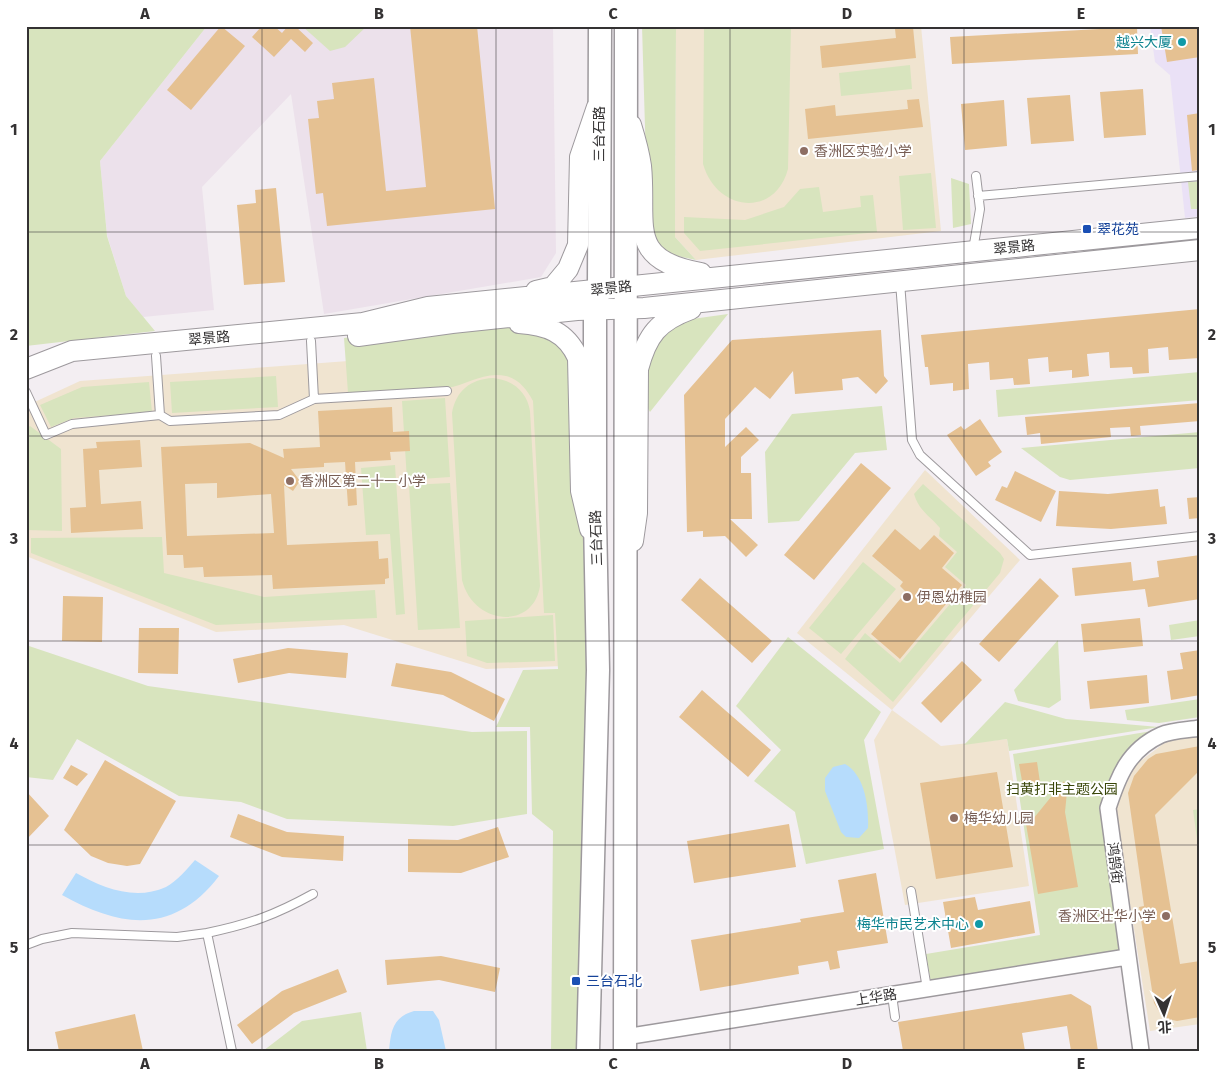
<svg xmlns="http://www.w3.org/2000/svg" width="1226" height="1077" font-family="'Fira Sans','Noto Sans SC',sans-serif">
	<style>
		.commercial { fill: #eae1f6 }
		.built { fill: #ece1eb }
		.education { fill: #f0e4d0 }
		.green { fill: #d8e4be }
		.water { fill: #b6dcfc }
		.building { fill: #e5c192; fill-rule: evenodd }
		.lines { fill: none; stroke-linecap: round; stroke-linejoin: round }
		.lane-casing { stroke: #9d999d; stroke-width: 10 }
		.street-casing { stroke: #9d999d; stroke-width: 18 }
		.secondary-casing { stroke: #9d999d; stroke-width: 22 }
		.primary-casing { stroke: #9d999d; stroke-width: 25 }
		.lane { stroke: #fff; stroke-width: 8 }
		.street { stroke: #fff; stroke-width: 15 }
		.secondary { stroke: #fff; stroke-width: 20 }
		.primary { stroke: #fff; stroke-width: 22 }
		.grid { fill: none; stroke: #343233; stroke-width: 1; stroke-opacity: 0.55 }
		.culture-dot { fill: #0f9aa8; stroke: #fff; stroke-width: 2 }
		.education-dot { fill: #8d6e63; stroke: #fff; stroke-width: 2 }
		.transit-dot { fill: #1a4fb4; stroke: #fff; stroke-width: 2 }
		.labels { text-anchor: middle; stroke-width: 4; stroke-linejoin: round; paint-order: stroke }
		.culture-label { font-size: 14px; fill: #0d838f; stroke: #fff; text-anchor: end }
		.street-label { font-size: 14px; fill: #343233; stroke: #fff }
		.education-label { font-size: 14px; fill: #785e54; stroke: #fff; text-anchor: start }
		.transit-label { font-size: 14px; fill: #164399; stroke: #fff; text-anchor: start }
		.park-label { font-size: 14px; fill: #394608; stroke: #fff }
		.neatline { fill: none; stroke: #343233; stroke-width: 2 }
		.grid-label { font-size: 16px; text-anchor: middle; font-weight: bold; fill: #343233 }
	</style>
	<rect width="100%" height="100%" fill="#f3eef2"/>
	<path class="commercial" d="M1150,26H1200V216L1185,218L1170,75L1155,62Z"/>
	<path class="built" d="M207,26H553L556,253L541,277L324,314L291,94L202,187L214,310L143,317L126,296L107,235L100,161Z"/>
	<path class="education" d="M676,26H921L941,231L696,260L675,237Z
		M483,351L547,378L563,666L486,669L344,625L216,632L26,556V406L80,381Z
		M925,470L1020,560L892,710L941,746L1007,739L1029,886L905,905L874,740L892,710L797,633Z
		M1200,736V1024L1150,1031L1115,809L1135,765L1167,741Z"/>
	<path class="green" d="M26,26H207L100,161L107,236L126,296L155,331L26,346Z
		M302,26H367L345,47L330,51Z
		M642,26H676L675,237L696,260L664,253L648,229Z
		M704,26H791L788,169C775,218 717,212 703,164Z
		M910,65L912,89L841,96L839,73Z
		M931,173L936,228L903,230L899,176Z
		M951,178L969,184L971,224L953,228Z
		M1200,181V209H1191L1188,182Z
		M819,187L823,212L861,207L860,196L873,195L877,232L700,251L684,233V217L745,220L784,207L800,189Z
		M728,314L650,412L643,400L644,369L661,334L678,321Z
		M452,323H515L566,338L596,558L588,1051H551L553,831L532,814L530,727H496L523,670L558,669L555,613H544L533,401C527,390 519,379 506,376C484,371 467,385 447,388C414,391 380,391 348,393L344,338Z
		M1200,372V400L998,417L996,390Z
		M276,376L278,407L172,413L170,382Z
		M493,378C513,380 527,392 530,411L540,586C533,631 473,625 462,580L452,413C456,391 470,379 493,378Z
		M149,382L152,412L74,418L51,427L40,405L82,387Z
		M445,398L450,477L407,480L402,401Z
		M882,406L887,450L855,453L799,521L768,523L765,452L792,414Z
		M30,426L61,449L62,531L26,530V429Z
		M1200,432V468L1070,480L1060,477L1021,448Z
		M395,465L405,614L396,615L390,534L366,535L361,468Z
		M450,483L460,628L418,630L409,485Z
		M923,484L1000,553L1004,559L1000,573L893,702L845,659L865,633L900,663L966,585L945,567L957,552L939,536L940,528C930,516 919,511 914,494Z
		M162,537L164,573L264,597L375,590L377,618L216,625L31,553V538Z
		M863,562L896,589L841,654L809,628Z
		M553,615L555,661L487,663L467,656L465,621Z
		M1200,620V636L1171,640L1169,625Z
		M788,637L881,712L864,740L884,849L806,864L795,812L754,781L781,750L736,706Z
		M1058,640L1061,700L1049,708L1018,701L1014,690Z
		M26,645L148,686L472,732L527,731V814L453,826L287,819L241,802L179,796L77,739L53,780L26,777Z
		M1200,699V717L1159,723L1127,720L1125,710Z
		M1005,702L1066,719L1159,727L1009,751L1007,739L964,745Z
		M1158,730L1113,775L1100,808L1119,952L931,983L926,954L1040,935L1013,754Z
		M1200,809V838L1197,839L1193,810Z
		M361,1012L367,1051H263L302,1021Z"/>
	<path class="water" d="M845,764C865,775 869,807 868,828L859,838L846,837L841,832L825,791V778L833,767Z
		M195,860L219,876C174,935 121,928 62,895L76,873C103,888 135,901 166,887C177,881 187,869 195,860Z
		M414,1011H433L439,1020L446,1051H389C391,1030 393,1017 414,1011Z"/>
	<path class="building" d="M221,26L245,46L191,110L167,90Z
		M262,26H274L282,33L288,26H295L313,43L305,52L291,39L274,57L252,37Z
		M410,26H477L495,209L327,226L323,193L316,194L308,119L319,118L317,101L334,99L332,83L374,78L386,191L426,187Z
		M1161,26H1200V57L1167,62Z
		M913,27L916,58L822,68L820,46L896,38L895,29Z
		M1137,27L1138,54L952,64L950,37Z
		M1143,89L1146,135L1104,138L1100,92Z
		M1070,95L1074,141L1031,144L1027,98Z
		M919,99L923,127L808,139L805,109L835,105L836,116L908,109L907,100Z
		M1004,100L1007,146L965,150L961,104Z
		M1200,113V170L1192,171L1187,115Z
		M276,188L285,282L244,285L237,205L256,203L255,190Z
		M1200,309V358L1169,360L1168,347L1148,349L1149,373L1133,374L1132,367L1110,368L1109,352L1087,354L1089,376L1072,378V370L1049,372L1048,357L1028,359L1030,384L1014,385L1013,378L990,380L989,362L968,364L969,389L953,391V383L930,385L928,367H925L921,335Z
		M881,330L884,376L888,381L876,394L858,377L842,379L843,390L795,394L793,371L770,399L755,387L725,419V447L746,427L759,440L741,457V473H751L752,519H730L758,545L746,557L725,536L703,537V531L687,532L684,395L732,340Z
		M1200,403V421L1140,426L1141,435L1131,436L1130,427L1110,428L1111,437L1041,444L1040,433L1027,435L1025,417Z
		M392,407L393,432L409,431L410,451L390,452L391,460L355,462L357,505L348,506L345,462L324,463V467L291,469L300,481L293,491L284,485L287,545L378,541L379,559L388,558L389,578L385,579V584L273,589L272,575L204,577L203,567L184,568L183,555H167L161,447L250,443L284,458L283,449L320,447L318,411ZM217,483V498L271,494L274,533L187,536L185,484Z
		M980,419L1002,452L988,462L991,466L976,476L947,435L961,426L964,430Z
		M140,440L142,467L99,470L101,504L141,501L143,529L71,533L70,508L86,507L83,449L97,448L96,442Z
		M861,463L891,488L814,580L784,555Z
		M1015,471L1056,491L1041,522L995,500L1002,486L1007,488Z
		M1158,489L1160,507L1165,506L1167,524L1111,529L1056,526L1059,491L1108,494Z
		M1200,497V518L1189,519L1187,498Z
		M895,529L920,550L934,535L954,553L942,568L962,585L900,659L871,634L906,592L900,586L903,582L872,556Z
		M1200,555V599L1148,607L1145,589L1075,596L1072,568L1131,562L1133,581L1159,577L1157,561Z
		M700,578L772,641L752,663L681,600Z
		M1040,578L1059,596L999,662L979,644Z
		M63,596L103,597L102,642L62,641Z
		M1140,618L1143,646L1084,652L1081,624Z
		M139,628H179L178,674L138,673Z
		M288,648L348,653L346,678L289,673L238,683L233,659Z
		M1200,650V695L1171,700L1167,671L1183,669L1180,653Z
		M962,661L982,680L941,723L921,703Z
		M396,663L451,672L505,699L494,721L443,695L391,686Z
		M1147,675L1149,703L1090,709L1087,681Z
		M702,690L771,750L748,777L679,717Z
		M1200,746V770L1155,815L1180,964L1200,961V1017L1177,1021L1168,1019L1160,1013L1154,1003L1139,907L1144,906L1128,793L1134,776L1148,759L1156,754Z
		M105,760L176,801L140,864L127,866L108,863L91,856L64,830Z
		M1037,762L1041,789L1024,792L1019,764Z
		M71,765L88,774L77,786L63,778Z
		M997,772L1013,867L936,879L920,783Z
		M1064,781L1067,792L1065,812L1078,887L1038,894L1026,824H1029Z
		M26,791L49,816L26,840Z
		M238,814L287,832L344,836L343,861L282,857L230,837Z
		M789,824L796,867L694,883L687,841Z
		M498,827L509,857L461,873L408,872V839L458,840Z
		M876,873L888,943L837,951L840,968L830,970L828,961L798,966L799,974L700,991L691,940L801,922L800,919L844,912L838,880Z
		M975,897L978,910L1030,901L1035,933L951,948L943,902Z
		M441,956L500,968L495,992L439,980L387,985L385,960Z
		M338,969L347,992L294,1013L252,1044L237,1025L282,991Z
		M1071,994L1091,1006L1098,1051H1071L1067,1026L1022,1033L1025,1051H903L898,1022Z
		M135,1014L143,1051H59L55,1032Z"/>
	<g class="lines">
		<g class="lane-casing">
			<path id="lane" d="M978,196L1200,176
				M973,250L980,209L976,176
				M900,282L912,440L920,455L1030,555L1200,536
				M311,341L314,399L447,391
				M156,356L160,415L170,421L279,415L314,399
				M26,392L46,435L72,424L160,415
				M911,891L927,989
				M207,933C250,924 275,915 313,894
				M26,945L42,939L72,933L177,937L207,933L232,1051
				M892,995L895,1017"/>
		</g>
		<g class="street-casing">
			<path id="street" d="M625,1037L1127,957
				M1141,1051L1108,808C1118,777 1128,750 1161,735C1172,730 1188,730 1200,728"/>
		</g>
		<g class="secondary-casing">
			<path id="secondary" d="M631,125C635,138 639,152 641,166C647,224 625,260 701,273
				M536,291L553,287L568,269L578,245L580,157L597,107
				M519,323C546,325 566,331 578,358L581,491L590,529
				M358,336L452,323L577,310L644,308L1200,250
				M26,369L72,351L363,323L428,307L1200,228
				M633,541L637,513L638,369C647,335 658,321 691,309"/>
		</g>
		<g class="primary-casing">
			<path id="primary" d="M588,1051L598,670L595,519V311L599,289L600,26
				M625,1051L626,26"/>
		</g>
		<use href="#lane" class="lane"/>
		<use href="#street" class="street"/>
		<use href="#secondary" class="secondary"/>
		<use href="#primary" class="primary"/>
	</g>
	<path class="grid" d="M262,26V1051M496,26V1051M730,26V1051M964,26V1051M26,232H1200M26,436H1200M26,641H1200M26,845H1200"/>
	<g class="culture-dot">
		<circle cx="1182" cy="42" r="5"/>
		<circle cx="979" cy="924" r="5"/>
	</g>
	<g class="education-dot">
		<circle cx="804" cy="151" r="5"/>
		<circle cx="290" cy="481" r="5"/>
		<circle cx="907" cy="597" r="5"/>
		<circle cx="954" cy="818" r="5"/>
		<circle cx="1166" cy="916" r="5"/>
	</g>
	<g class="transit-dot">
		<rect x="1082" y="224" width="10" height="10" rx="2.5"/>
		<rect x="571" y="976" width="10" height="10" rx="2.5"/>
	</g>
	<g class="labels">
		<g class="culture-label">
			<text x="1172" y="47">越兴大厦</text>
			<text x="969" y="929">梅华市民艺术中心</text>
		</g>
		<g class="street-label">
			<text transform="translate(599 134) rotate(-90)" y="5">三台石路</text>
			<text transform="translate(1014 247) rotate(-6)" y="5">翠景路</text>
			<text transform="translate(611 288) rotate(-6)" y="5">翠景路</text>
			<text transform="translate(209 338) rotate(-5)" y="5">翠景路</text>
			<text transform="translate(596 538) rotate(-92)" y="5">三台石路</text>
			<text transform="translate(1115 863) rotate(83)" y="5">鸿鹄街</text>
			<text transform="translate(876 997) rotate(-9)" y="5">上华路</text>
		</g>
		<g class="education-label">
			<text x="814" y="156">香洲区实验小学</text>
			<text x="300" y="486">香洲区第二十一小学</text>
			<text x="917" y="602">伊恩幼稚园</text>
			<text x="964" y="823">梅华幼儿园</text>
			<text x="1156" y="921" text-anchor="end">香洲区壮华小学</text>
		</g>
		<g class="transit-label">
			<text x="1097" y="234">翠花苑</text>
			<text x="586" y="986">三台石北</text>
		</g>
		<g class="park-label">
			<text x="1062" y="794">扫黄打非主题公园</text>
		</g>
	</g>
	<rect width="1226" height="1077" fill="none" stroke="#ffffff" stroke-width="55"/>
	<g transform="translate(1164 1014) rotate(177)" stroke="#ffffff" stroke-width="4" paint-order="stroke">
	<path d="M0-4L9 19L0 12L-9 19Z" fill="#343233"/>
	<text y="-8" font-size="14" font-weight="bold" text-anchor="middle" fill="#343233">北</text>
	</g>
	<rect x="28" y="28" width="1170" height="1022" class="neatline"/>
	<g class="grid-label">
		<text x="145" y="19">A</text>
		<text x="379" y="19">B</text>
		<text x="613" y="19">C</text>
		<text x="847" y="19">D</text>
		<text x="1081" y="19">E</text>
		<text x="14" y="135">1</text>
		<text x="1212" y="135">1</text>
		<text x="14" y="340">2</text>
		<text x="1212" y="340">2</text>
		<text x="14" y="544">3</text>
		<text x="1212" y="544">3</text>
		<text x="14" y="749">4</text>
		<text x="1212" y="749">4</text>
		<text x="14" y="953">5</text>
		<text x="1212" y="953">5</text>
		<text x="145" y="1069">A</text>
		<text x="379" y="1069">B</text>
		<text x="613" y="1069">C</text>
		<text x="847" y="1069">D</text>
		<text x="1081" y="1069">E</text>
	</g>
</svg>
